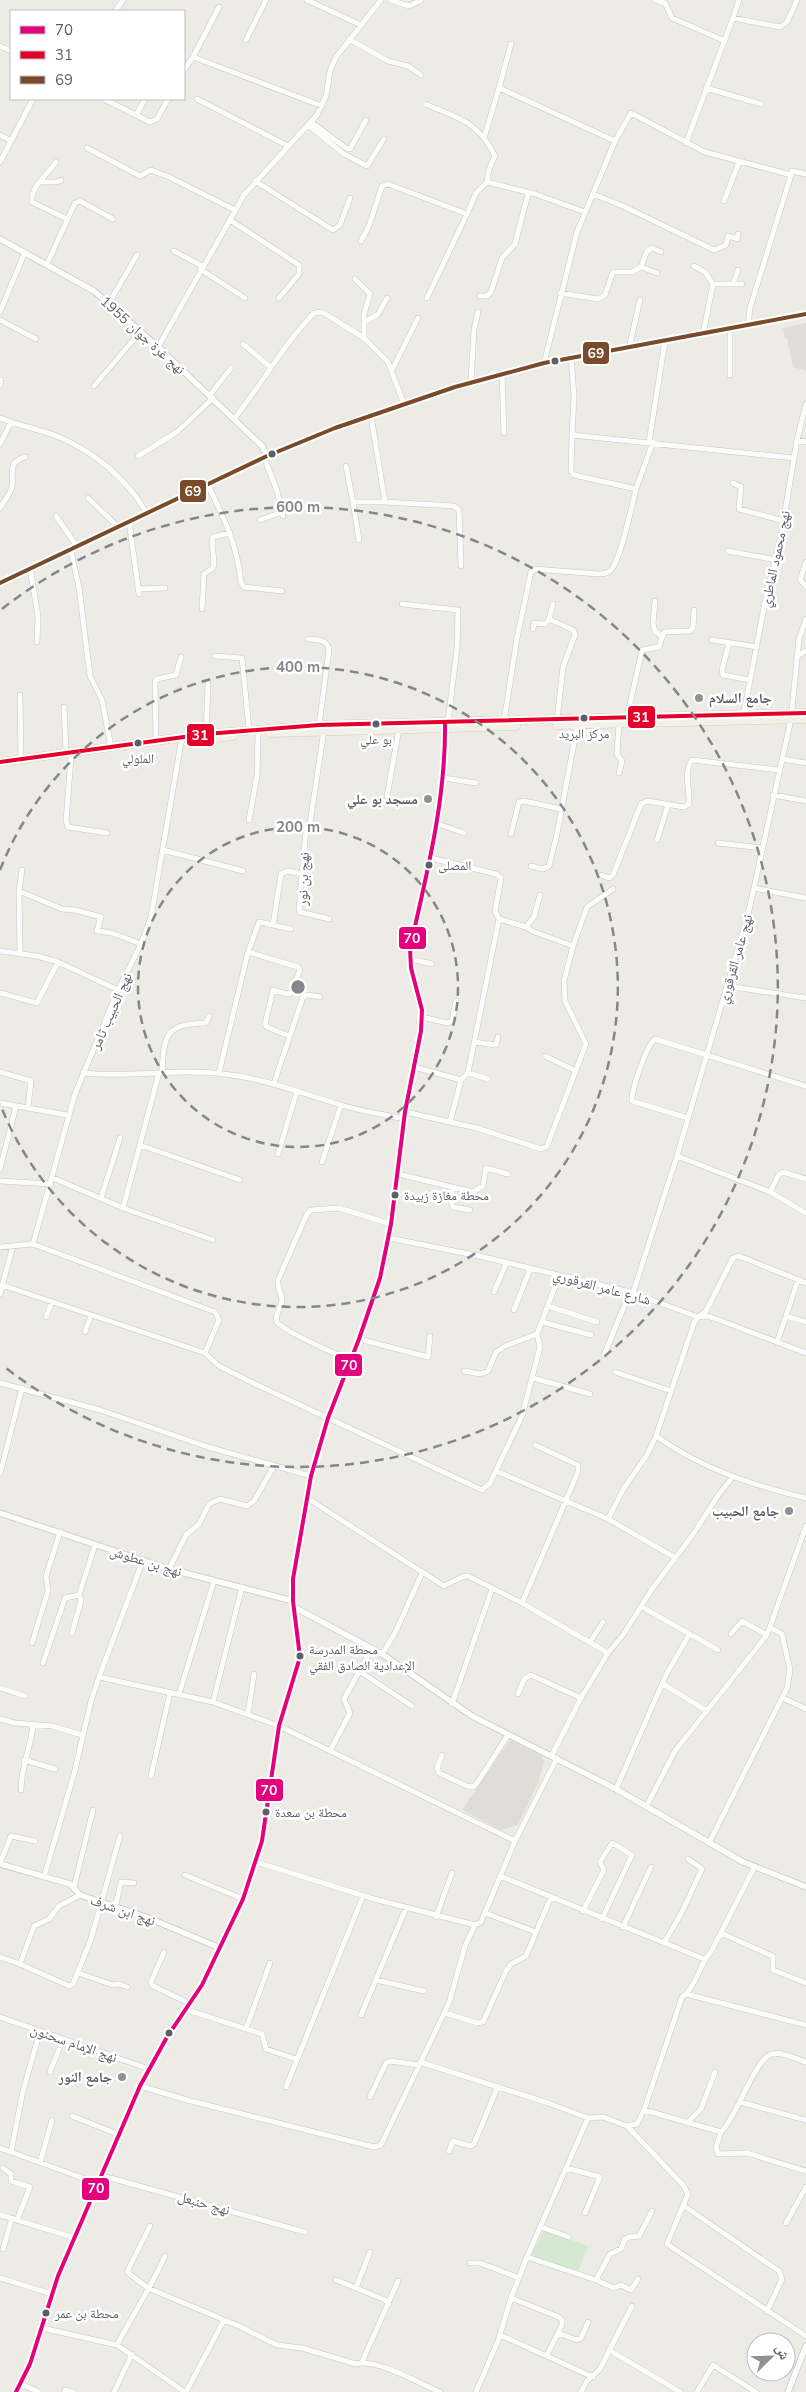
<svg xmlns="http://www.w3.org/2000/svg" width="806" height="2392" font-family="'Nunito Sans','Noto Naskh Arabic',sans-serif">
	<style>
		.education { fill: #dfddd6 }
		.green { fill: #d4e8d2 }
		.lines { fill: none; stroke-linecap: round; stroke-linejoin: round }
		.minor-casing { stroke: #c7c7c7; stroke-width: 6 }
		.tertiary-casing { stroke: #c7c7c7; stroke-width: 7 }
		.primary-casing { stroke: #d3ccb4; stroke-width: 9 }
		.minor { stroke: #fcfcfb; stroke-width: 5 }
		.tertiary { stroke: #fcfcfb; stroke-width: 5.5 }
		.primary { stroke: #f2f1e8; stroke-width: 8 }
		.bus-1-casing { stroke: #fff; stroke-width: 8 }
		.bus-2-casing { stroke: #fff; stroke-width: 8 }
		.bus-3-casing { stroke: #fff; stroke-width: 8 }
		.bus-1 { stroke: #e5007d; stroke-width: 4 }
		.bus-2 { stroke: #e4002b; stroke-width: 4 }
		.bus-3 { stroke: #7a4b2a; stroke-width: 4 }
		.ring { fill: none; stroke: #848689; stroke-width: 2.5; stroke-dasharray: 9 6 }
		.bus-dot { fill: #5c5f64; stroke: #fff; stroke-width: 2 }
		.poi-dot { fill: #8e9092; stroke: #fff; stroke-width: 2 }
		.labels { text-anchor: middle; stroke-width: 5; stroke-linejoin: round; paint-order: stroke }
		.bus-label { font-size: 13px; fill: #5c5f64; stroke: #fff; text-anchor: start }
		.street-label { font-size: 14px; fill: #5c5f64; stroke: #fff }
		.poi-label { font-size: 14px; font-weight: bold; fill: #5c5f64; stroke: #fff; text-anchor: end }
		.centre { fill: #848689; stroke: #fff; stroke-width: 2.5 }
		.ring-label { font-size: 15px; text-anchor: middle; font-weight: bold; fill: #848689; stroke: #fff; stroke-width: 5; stroke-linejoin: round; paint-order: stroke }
		.line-badge { stroke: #fff; stroke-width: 2 }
		.badge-label { font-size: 14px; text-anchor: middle; font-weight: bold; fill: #fff }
	</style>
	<rect width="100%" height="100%" fill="#ecebe6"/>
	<path class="education" d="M806,323V371L793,367L787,338L785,339L783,328Z
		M510,1740L542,1756L544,1762L539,1781L518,1825L501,1830L462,1810Z"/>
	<path class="green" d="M544,2230L588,2246L578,2271L534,2258L532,2254Z"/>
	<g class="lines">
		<g class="minor-casing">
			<path id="minor" d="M307,0L361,25
				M390,0L409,6L421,0
				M655,0L665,3L672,18L725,41
				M115,11L123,0
				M733,18L739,0
				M349,39L388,61L408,66L421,75
				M246,40L266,0
				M0,46L11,51
				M193,57L219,7
				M184,70L193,57L322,106
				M499,88L511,44
				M706,88L761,104
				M104,99L150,122L157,119L168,99
				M197,99L288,146
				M425,104C457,117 479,122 495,156L489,169L487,182L535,194L585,212
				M136,115L145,99
				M311,122L346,148L350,149L366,120
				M308,125L344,154L367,166L384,139
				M0,135L11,141
				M484,138L499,88L615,141
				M686,143L733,18L780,27L787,22L797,0
				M87,148L140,176L151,170L169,177L235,210
				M0,162L33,99
				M56,162C48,174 30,187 32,202L67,219
				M791,175L792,171L806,174
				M255,181L333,230L340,225L350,198
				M39,182H57L61,180
				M593,194L625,207L714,250L726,245L728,236L737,239L738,234
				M724,201L739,162
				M230,220L299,265V274L279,298
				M361,241L369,226L382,186L388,184L467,214L476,193L487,182
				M174,251L202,266
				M47,264L75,203L80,201L113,219
				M694,266L705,272L713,284L703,334
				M641,267L657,273
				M200,269L245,298
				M355,279L370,294L364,314V338L388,362L404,404
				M713,284H742
				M733,284L738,270
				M560,293L598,299L605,295L613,272H632L641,267L647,251L652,248L661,252
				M480,296H487L491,292L502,258L515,244L528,194
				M427,298L467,214
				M109,303L137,255
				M0,312L25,252
				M0,320L36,339
				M365,322L378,314L387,298
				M243,344L270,367
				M158,347L244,195L317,115L326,96L330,71L336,57L381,0
				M629,348L640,300
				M571,357L574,396L572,435L794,458
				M544,363L577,232L615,141L631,113L705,152L791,175L750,308L748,326
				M392,370L418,318
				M502,373L504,433
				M730,375V329
				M471,382L474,329L478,312
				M0,385L1,380
				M94,386L140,332
				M210,395L231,368
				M371,416L385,502L454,506L459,510L461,566
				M0,418C19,426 40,429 59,437C93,451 128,480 146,512
				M234,419C262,384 283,345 314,313L322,312L364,338
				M572,435L571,471L574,475L636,489L653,442
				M797,440L806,442
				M649,442L665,341
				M0,444L11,422
				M138,456L177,432L213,398
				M264,457L277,491L283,516
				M346,466L353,502
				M207,483C223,516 238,546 241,583L244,587L282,591
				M733,483L741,487L739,509L784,521
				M88,498L117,526
				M0,508C4,501 10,495 12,487C14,473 7,462 25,457
				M56,516L76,545
				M260,520L282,512
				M129,521L139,594
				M359,540L353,502H385
				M70,548L79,587L90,676L102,700L111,747
				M728,551L776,560
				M806,562L800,580L806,586
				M30,568L38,616L37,642
				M139,589L165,588
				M655,601L653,624L655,631L661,636
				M402,604L458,610L457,648L448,722
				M553,604L549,619L573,630L575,635L563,667L557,720
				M202,609L204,574L213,568C216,557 210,547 213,537L230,533
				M533,629L534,623L545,624L549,619
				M308,639C318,640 327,639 329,650L319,725
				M712,640L757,647
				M729,643L722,670L723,675L750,680
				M215,656L242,658L249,729
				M797,656L806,651
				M20,695L21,759
				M64,707L66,753
				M627,717L642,650L659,647L664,632L690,631L693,628L694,610
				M743,717L766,597L781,536L797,440L806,404
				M504,721L517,638L531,572L534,569L599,574C603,574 606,574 610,571C620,563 632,505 636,489
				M324,730L310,823L306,830L299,909L300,912L329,919
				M206,734L208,684
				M156,740L155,682L157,679L176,675L181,657
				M71,757L66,821L68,827L107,833
				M782,759L806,763
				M619,773L622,761L617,754L619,723
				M444,778L476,783
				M773,795L806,801
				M387,796L399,729
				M249,820L257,776L258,733
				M438,824L464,833
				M511,834L519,802L524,801L561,809
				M657,840L668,805
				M718,843L762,848
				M163,850L243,871
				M531,866L543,869L549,866L557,834L578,722
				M601,875L609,878L613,875L641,804L647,801L684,807L689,804C690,789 683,772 692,760L779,770
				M754,888L806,898
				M19,891L62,909L75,910L101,917L97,931L112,933L141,944
				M526,927L534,917L540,895
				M291,929L273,925L281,874L287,871L303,874
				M573,946L587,907L613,889
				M0,951L37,956L58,962L118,990
				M248,952L298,967L300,970L291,993L287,994L273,990L265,1024L267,1027L289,1036
				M20,953L19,891L22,870
				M410,959L432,964
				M727,986L806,998
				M0,993L37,1003L58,962
				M422,1017L448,1023L452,1021L456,1001
				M475,1042L496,1045L498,1037
				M545,1056L576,1071
				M414,1067L461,1080L450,1122
				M0,1072L31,1081L28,1108
				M83,1073C130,1078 177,1068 224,1074C263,1078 300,1093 338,1104C359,1111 382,1114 405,1119
				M162,1073C164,1036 164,1024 206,1023L209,1016
				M219,1073L248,952L259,922L273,925
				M468,1073L488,1079
				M461,1080L468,1073L499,919
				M274,1083L303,997L307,995L320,997
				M0,1103L67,1115
				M405,1112L477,1128L541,1149L547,1146L586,1044L565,1001L564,981L573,946L532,931L526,927L499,919L495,911L501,878L496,874L431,858
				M688,1118L632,1101C631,1091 647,1044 655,1039L806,1086
				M140,1145L240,1180
				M278,1154L297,1091
				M677,1156L770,1192L806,1213
				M322,1162L341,1105
				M0,1169L16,1106
				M398,1174L473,1192L483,1186L486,1168L508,1174
				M53,1178L123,1208L213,1240
				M0,1181L51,1184
				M453,1188L451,1201L453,1207L470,1210
				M770,1192L778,1176L783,1172L806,1179
				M101,1198L120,1138
				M123,1208L159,1073
				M389,1238L479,1256L630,1292L698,1317L706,1311L733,1258L739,1256L806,1283
				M33,1244L215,1312L219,1320L205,1353
				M0,1247L33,1244L75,1094L118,990L141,944L151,917L182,737
				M2,1285L205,1353L219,1366L253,1383L482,1490L490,1483L522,1416L540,1347L537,1334L559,1276
				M494,1292L506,1264
				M633,1293L677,1156L748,915L791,719L799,639L806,619
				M0,1294L13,1246
				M548,1306L597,1322
				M514,1310L530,1269
				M786,1316L798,1280
				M46,1317L52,1302
				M542,1322L591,1335
				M85,1332L91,1315
				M359,1339L428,1357L430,1336
				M777,1342L786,1316L806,1322
				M806,1353L719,1320L707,1316L698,1317L694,1323L656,1436C702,1469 752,1485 806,1498
				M604,1355L630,1292
				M351,1361C339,1355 281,1330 277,1322C274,1315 282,1306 282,1299C281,1292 277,1288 278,1280L307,1214L311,1210L339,1208L391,1224
				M464,1371L480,1374L488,1371L496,1352L505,1346L537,1334
				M615,1372L671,1391
				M533,1378L590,1394
				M0,1383L100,1410L208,1447L311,1476
				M535,1445L578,1465V1472L522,1603L608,1653
				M496,1471L608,1519L674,1557
				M0,1474L22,1388
				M307,1498L444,1586L462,1577L468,1576L522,1603
				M608,1519L624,1488L647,1455L656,1436
				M143,1560L99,1677L213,1702L279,1726L515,1841L557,1758
				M169,1569L186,1535L199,1524L209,1504L220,1499L247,1506L254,1501L274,1466
				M642,1607L718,1650
				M72,1633L81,1601L79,1595L95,1545
				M731,1634L742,1621L767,1635
				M590,1642L603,1622
				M32,1643L48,1591L46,1576L60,1532
				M382,1654L395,1633L422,1573
				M43,1663L65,1598L79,1595
				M359,1671L412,1706
				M663,1684L707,1711
				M0,1688L25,1696
				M179,1694L214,1581
				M518,1694L524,1679L531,1675L581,1698
				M783,1698L806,1709
				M213,1702L242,1587
				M452,1704L492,1589
				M248,1714L254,1674
				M0,1719L15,1723L52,1726L82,1735
				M330,1751L350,1713L344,1699L372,1648
				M442,1755L437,1768L439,1773L467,1786L473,1787L477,1783L508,1735
				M552,1755L581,1698L608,1653L623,1635L652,1589L694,1533L719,1494L732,1478
				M24,1760L55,1769
				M151,1776L170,1693
				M616,1789L666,1675L689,1635
				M21,1790C21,1767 31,1747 33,1725
				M646,1807L675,1751L767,1635L806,1526
				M709,1843L787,1688L790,1670L782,1634L771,1628
				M256,1862L374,1899L475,1925L481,1922L515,1841
				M0,1863L11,1836L35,1841
				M185,1875L243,1899
				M500,1876L704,1959
				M44,1877L74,1774L91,1701L99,1677
				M74,1887L93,1810
				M80,1895L59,1906L49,1919L34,1926L20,1964L69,1986L73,1984L91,1939L120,1836
				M115,1908L121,1882L134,1883
				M583,1911L604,1870L600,1862L612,1843L632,1855L602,1919
				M485,1913L536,1932
				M436,1917L452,1873
				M623,1927L651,1867
				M721,1933L770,1955L773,1956V1970L806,1983
				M664,1943L681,1914L702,1869L688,1859
				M164,1952L151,1982L153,1986L191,2004
				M0,1957L20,1964
				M78,1973L113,1985L119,1984L127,1987
				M376,1980L424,1991
				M686,1994L806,2025
				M187,2010L262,2034L266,2049L296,2059
				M445,2013L477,2023L483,2022L506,1971L511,1964L526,1956L551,1897
				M361,2015L406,1908
				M0,2017L149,2069
				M246,2029L270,1963
				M40,2031L23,2091L11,2152L99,2184
				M420,2062L548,2103L588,2118L603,2117L627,2126L683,2185L688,2194L667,2244L806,2336
				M50,2072L63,2039
				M140,2086L187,2100L374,2147L381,2145L449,2003L465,1946L475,1925
				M286,2087L363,1896
				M370,2097L386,2063L390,2061L419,2065
				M740,2102L806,2120
				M644,2110L721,2132L716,2147L718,2154L747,2153L806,2171
				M72,2116L120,2135
				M688,2122L701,2109L715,2072
				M627,2126L637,2124L644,2110L682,1997C696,1988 699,1964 711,1952L754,1868
				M721,2132C737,2117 755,2058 772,2054C782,2051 796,2059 806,2062
				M0,2148L11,2152
				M449,2151L453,2141L470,2146L474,2144L498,2086
				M40,2163L52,2120
				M3,2168L11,2174V2181L30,2187L17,2220
				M566,2168L600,2177L585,2213
				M103,2176L305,2232
				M684,2206L779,2271L782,2279L767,2311
				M0,2215L75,2238
				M786,2223L806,2187
				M150,2226L127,2272L148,2288L241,2327L277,2345L302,2348L356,2364C377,2358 420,2384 440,2392
				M541,2227L569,2237
				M3,2249L12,2218
				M370,2252L356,2288L385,2300L389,2304
				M527,2257L596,2280L610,2254L621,2249L625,2239L630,2237L639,2236L652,2211
				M470,2263H480L519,2278
				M0,2278L52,2294
				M336,2280L356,2288
				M596,2280L614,2288L621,2285L631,2290L638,2279
				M511,2298L559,2317L562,2320V2325L547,2355
				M42,2328L117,2345L185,2392
				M558,2333L577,2340L581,2338L588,2322
				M500,2335L593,2377
				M117,2345C133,2315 151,2287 165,2256
				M609,2350L680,2392
				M362,2362L398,2281
				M21,2384L39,2392
				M65,2392V2390L74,2392
				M114,2392L132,2354
				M186,2392L224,2320
				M476,2392L498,2341L511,2298L527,2257L588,2118
				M581,2392L587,2381L600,2369L632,2306
				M697,2392L713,2365L756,2392"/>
		</g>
		<g class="tertiary-casing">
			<path id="tertiary" d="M0,239L94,291L158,347L262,446L267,456
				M0,583L267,456L335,428L455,387L544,363L806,314
				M0,1513L169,1569L293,1601
				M294,1607L382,1654L472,1716L616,1789L743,1862L806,1887
				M0,1864L70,1884L80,1895L146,1917L220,1948
				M16,2392L30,2364L58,2276L140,2086L167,2037L202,1985L243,1899L262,1841L279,1726L300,1657L293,1601V1579L311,1476L328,1418L359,1339L380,1278L391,1224L405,1112L421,1031L422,1010L411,968L410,948C427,874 445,801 445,724
				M788,2392L806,2346"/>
		</g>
		<g class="primary-casing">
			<path id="primary" d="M557,725L806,719
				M270,733L516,726
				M190,741L233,736
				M0,762L206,734L319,725L806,713"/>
		</g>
		<use href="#minor" class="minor"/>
		<use href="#tertiary" class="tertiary"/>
		<use href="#primary" class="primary"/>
		<g class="bus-1-casing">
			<path id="bus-1" d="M16,2392L30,2364L58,2276L140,2086L167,2037L202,1985L243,1899L262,1841L279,1726L300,1657L293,1601V1579L311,1476L328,1418L359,1339L380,1278L391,1224L405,1112L421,1031L422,1010L411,968L410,948C427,873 446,800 445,722"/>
		</g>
		<g class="bus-2-casing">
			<path id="bus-2" d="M0,762L206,734L319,725L806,713"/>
		</g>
		<g class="bus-3-casing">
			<path id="bus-3" d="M0,583L267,456L335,428L455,387L544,363L806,314"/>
		</g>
		<use href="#bus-1" class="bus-1"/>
		<use href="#bus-2" class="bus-2"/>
		<use href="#bus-3" class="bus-3"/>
	</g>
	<g class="ring">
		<circle cx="298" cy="987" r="160"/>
		<path d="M0 870A320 320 0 1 1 0 1104"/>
		<path d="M2 609A480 480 0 1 1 2 1365"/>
	</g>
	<g class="bus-dot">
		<circle cx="555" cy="361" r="4.5"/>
		<circle cx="272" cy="454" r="4.5"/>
		<circle cx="584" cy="718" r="4.5"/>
		<circle cx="376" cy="724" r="4.5"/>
		<circle cx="138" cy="743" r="4.5"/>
		<circle cx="429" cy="865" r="4.5"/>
		<circle cx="395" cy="1195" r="4.5"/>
		<circle cx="300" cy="1656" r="4.5"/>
		<circle cx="266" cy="1812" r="4.5"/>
		<circle cx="169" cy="2033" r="4.5"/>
		<circle cx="46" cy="2313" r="4.5"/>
	</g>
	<g class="poi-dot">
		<circle cx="699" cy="698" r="5"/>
		<circle cx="428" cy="799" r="5"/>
		<circle cx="789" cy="1511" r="5"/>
		<circle cx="122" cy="2077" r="5"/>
	</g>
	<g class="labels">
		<g class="bus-label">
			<text x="584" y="738" text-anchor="middle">مركز البريد</text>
			<text x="376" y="744" text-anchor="middle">بو علي</text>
			<text x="138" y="763" text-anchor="middle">الملولي</text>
			<text x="438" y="870">المصلى</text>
			<text x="404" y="1200">محطة مغازة زبيدة</text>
			<text x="309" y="1654">محطة المدرسة<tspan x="309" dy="16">الإعدادية الصادق الفقي</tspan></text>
			<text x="275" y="1817">محطة بن سعدة</text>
			<text x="55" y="2318">محطة بن عمر</text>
		</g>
		<g class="street-label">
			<text transform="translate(143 335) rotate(42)" y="5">نهج غرة جوان 1955</text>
			<text transform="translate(775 559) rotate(-78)" y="5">نهج محمود الماطري</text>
			<text transform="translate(303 879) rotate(-88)" y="5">نهج بن نور</text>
			<text transform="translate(735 959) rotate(-74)" y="5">نهج عامر القرقوري</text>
			<text transform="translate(111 1011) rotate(-66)" y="5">نهج الحبيب ثامر</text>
			<text transform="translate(602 1287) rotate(15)" y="5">شارع عامر القرقوري</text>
			<text transform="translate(146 1561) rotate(17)" y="5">نهج بن عطوش</text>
			<text transform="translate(123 1910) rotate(19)" y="5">نهج ابن شرف</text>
			<text transform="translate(74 2043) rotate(19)" y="5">نهج الإمام سحنون</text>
			<text transform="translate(204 2203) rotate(16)" y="5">نهج حنبعل</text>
		</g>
		<g class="poi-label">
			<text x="709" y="703" text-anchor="start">جامع السلام</text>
			<text x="418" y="804">مسجد بو علي</text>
			<text x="779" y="1516">جامع الحبيب</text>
			<text x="112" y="2082">جامع النور</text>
		</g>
	</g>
	<circle cx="298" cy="987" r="8" class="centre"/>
	<g class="ring-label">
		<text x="298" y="512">600 m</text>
		<text x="298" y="672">400 m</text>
		<text x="298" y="832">200 m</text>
	</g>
	<g class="line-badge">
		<rect x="582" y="341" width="28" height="24" rx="5" fill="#7a4b2a"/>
		<rect x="179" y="479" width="28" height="24" rx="5" fill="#7a4b2a"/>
		<rect x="627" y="705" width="29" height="24" rx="5" fill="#e4002b"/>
		<rect x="186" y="723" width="29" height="24" rx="5" fill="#e4002b"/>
		<rect x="398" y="926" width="29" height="24" rx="5" fill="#e5007d"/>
		<rect x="334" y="1353" width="29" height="24" rx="5" fill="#e5007d"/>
		<rect x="255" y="1778" width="29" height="24" rx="5" fill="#e5007d"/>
		<rect x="81" y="2177" width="29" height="24" rx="5" fill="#e5007d"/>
	</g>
	<g class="badge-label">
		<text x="596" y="358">69</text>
		<text x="193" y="496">69</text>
		<text x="641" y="722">31</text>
		<text x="200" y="740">31</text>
		<text x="412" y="943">70</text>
		<text x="349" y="1370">70</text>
		<text x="269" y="1795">70</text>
		<text x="96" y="2193">70</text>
	</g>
	<rect x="10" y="10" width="175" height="90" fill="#ffffff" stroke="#bebfc1"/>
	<rect x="20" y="26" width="25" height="8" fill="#e5007d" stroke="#bebfc1"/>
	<text x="55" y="35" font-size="15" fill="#5c5f64">70</text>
	<rect x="20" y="51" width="25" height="8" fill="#e4002b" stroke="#bebfc1"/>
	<text x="55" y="60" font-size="15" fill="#5c5f64">31</text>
	<rect x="20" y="76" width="25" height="8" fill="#7a4b2a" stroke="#bebfc1"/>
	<text x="55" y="85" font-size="15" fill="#5c5f64">69</text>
	<g transform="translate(771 2357) rotate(67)"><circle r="24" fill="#ffffff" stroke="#bebfc1"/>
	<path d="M0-4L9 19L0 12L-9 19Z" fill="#8e9092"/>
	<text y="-8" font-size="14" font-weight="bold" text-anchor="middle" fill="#5c5f64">ش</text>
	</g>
</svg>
